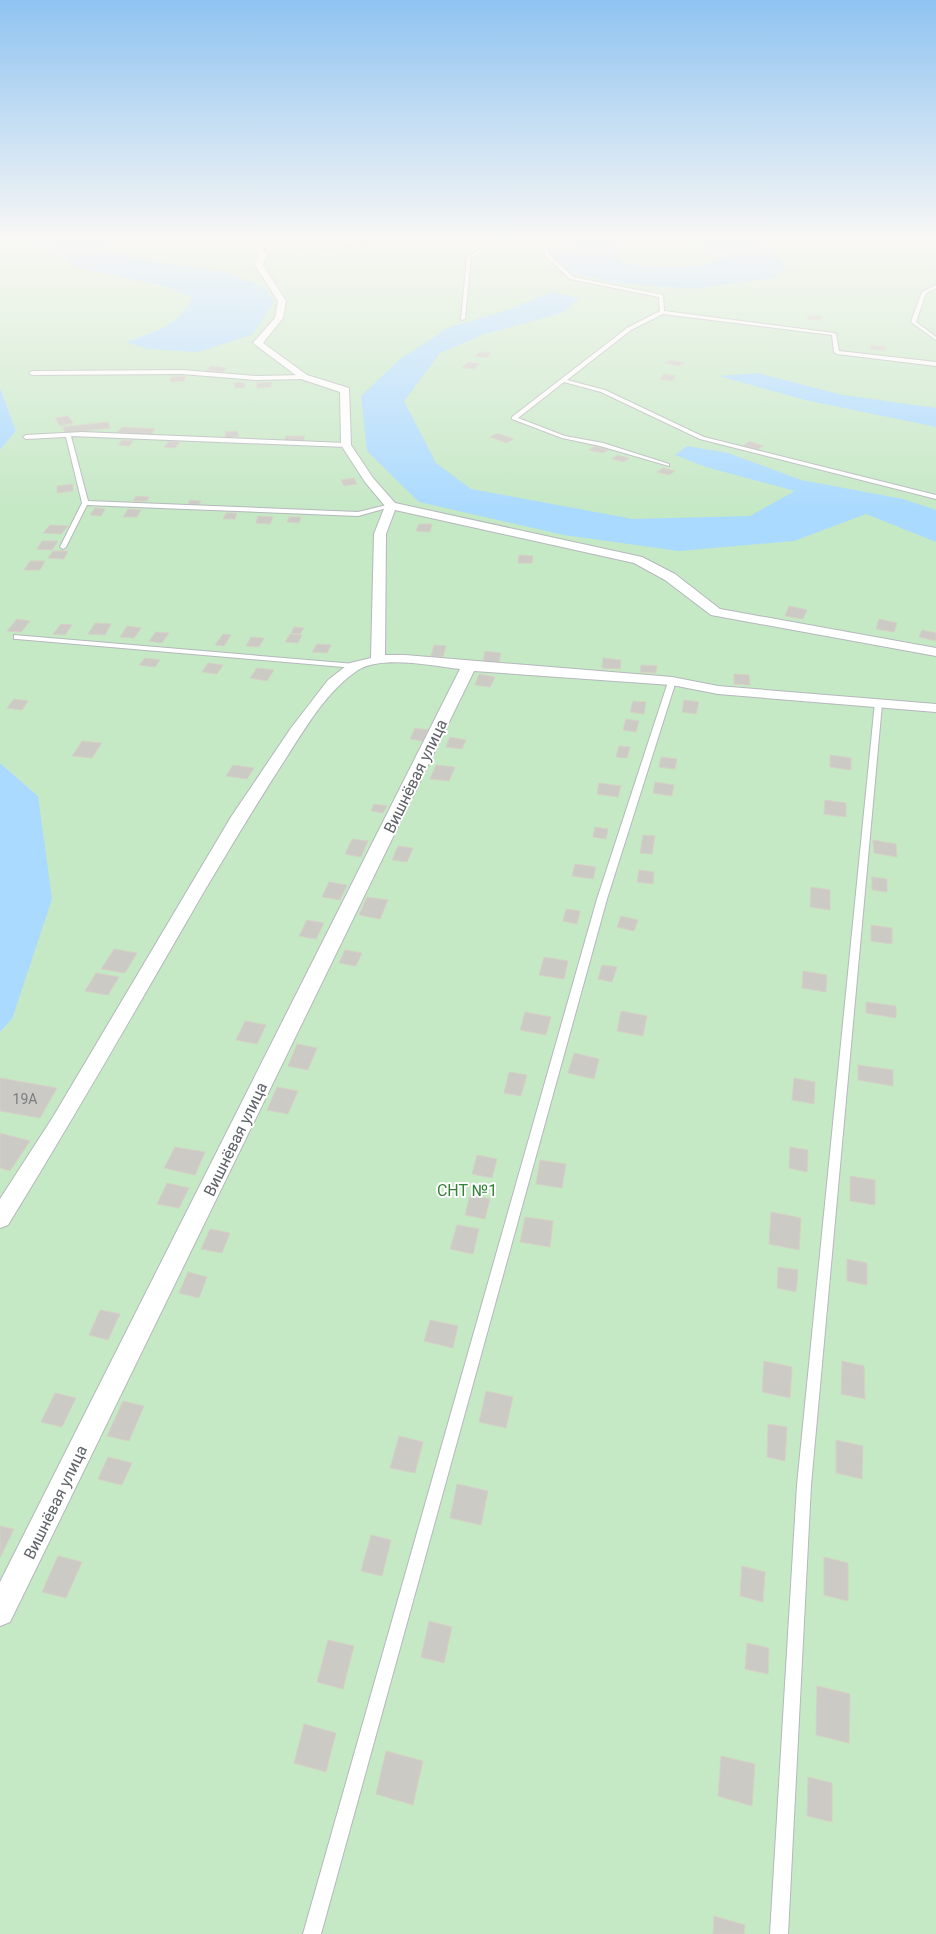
<svg xmlns="http://www.w3.org/2000/svg" width="936" height="1934" font-family="Roboto,sans-serif">
	<style>
		.green { fill: #c5e8c5 }
		.water { fill: #aadaff }
		.building { fill: #cccac5; stroke: #d6d1c6 }
		.lines { fill: none; stroke-linecap: round; stroke-linejoin: round }
		.lane-casing { stroke: #b5b8bc; stroke-width: 2 }
		.street-casing { stroke: #b5b8bc; stroke-width: 2 }
		.lane { fill: #fff; fill-rule: evenodd }
		.street { fill: #fff; fill-rule: evenodd }
		.labels { text-anchor: middle; stroke-width: 4; stroke-linejoin: round; paint-order: stroke }
		.number-label { font-size: 14px; fill: #7a7d7f }
		.street-label { font-size: 16px; fill: #5f6368; stroke: #fff }
		.park-label { font-size: 16px; fill: #348238; stroke: #fff }
	</style>
	<rect width="100%" height="100%" fill="#f1efe8"/>
	<path class="green" d="M0,240H579L552,256L571,273L616,283L692,289L785,267L769,244L748,240H936V1934H0V1032L12,1019L38,796L0,763V450L16,431L0,387Z
		M632,240H690L724,256C694,272 656,266 623,263L614,248Z"/>
	<path class="water" d="M0,240H104L109,242L108,251L158,262L225,272L264,287L274,302L252,335L197,352L148,349L126,342C153,332 181,326 192,297L165,286L74,267C54,238 31,241 0,242Z
		M579,240H632L615,248L623,263C655,267 694,273 724,256L690,240H748L769,244L785,267L774,278L692,289L616,283L571,273L552,256Z
		M552,292L580,298L562,313L482,335L440,353L404,401L436,463L471,489L633,519L750,516L795,491L706,467L675,455L687,446L728,453L801,480L903,499L936,510V542L866,514L794,541L679,551L564,535L419,502L367,451L361,396L399,360L448,328L508,310Z
		M757,373L843,395L936,408V427L805,400L719,376Z
		M0,387L16,431L0,450Z
		M0,763L38,796L52,899L12,1019L0,1032Z"/>
	<path class="building" d="M808,315L822,316L820,320L807,319Z
		M871,345L886,347L884,351L870,349Z
		M480,352L491,353L487,358L475,356Z
		M671,360L684,363L678,366L665,363Z
		M468,362L480,364L474,369L462,368Z
		M211,366L227,368L222,372L206,370Z
		M664,374L676,376L672,381L660,379Z
		M186,376L184,381L170,382L171,377Z
		M244,382L245,388H235L234,383Z
		M271,382V387L257,388V383Z
		M68,416L73,423L60,426L55,418Z
		M108,422L110,428L65,433L63,427Z
		M122,427L155,429L151,435L117,432Z
		M237,431L239,436L226,438L225,432Z
		M497,433L514,439L507,443L490,437Z
		M286,436H305L303,441H284Z
		M122,440L133,441L129,446L118,445Z
		M169,441L180,442L175,448L164,447Z
		M749,441L763,446L757,450L743,446Z
		M595,446L608,450L603,453L589,450Z
		M617,455L629,458L624,462L612,459Z
		M663,468L675,471L669,475L657,472Z
		M354,478L357,484L344,486L341,480Z
		M73,484V491L57,493V486Z
		M136,496L149,497L147,501H133Z
		M190,500L201,501L198,506H187Z
		M95,508L105,509L101,516L90,515Z
		M128,509L141,510L137,517H123Z
		M226,513H237L235,519H223Z
		M258,516L273,517L270,524L256,523Z
		M289,517H301L299,523L287,522Z
		M419,524H432L430,532L416,531Z
		M50,525L68,526L61,534L43,533Z
		M42,541H58L52,550L37,549Z
		M53,551H68L64,559L48,558Z
		M519,555L533,556L532,563H518Z
		M30,561H45L40,570H24Z
		M789,606L807,610L803,619L785,616Z
		M17,619L30,621L21,632L7,631Z
		M879,619L897,623L894,632L876,629Z
		M95,623L111,624L105,635L88,634Z
		M61,624L72,625L65,635L53,634Z
		M127,626L141,628L134,638L120,637Z
		M294,627L304,628L300,634L291,633Z
		M922,630L936,633V641L919,637Z
		M156,632L169,633L162,643L149,641Z
		M223,634L231,635L224,646L215,645Z
		M290,634L302,635L298,643L285,642Z
		M251,637L264,638L259,647L246,646Z
		M317,644L331,645L327,653L312,652Z
		M434,645L446,646L443,657L431,656Z
		M485,651L501,653L499,662L483,661Z
		M145,658L160,660L155,667L139,665Z
		M603,658L621,660L620,669L602,668Z
		M208,663L223,665L217,674L202,672Z
		M641,665L657,666L656,673L640,672Z
		M257,668L274,670L267,681L250,678Z
		M479,674L495,677L490,687L475,685Z
		M734,674L749,675L750,685L734,684Z
		M14,699L28,701L22,710L7,708Z
		M684,700L699,702L696,714L682,712Z
		M633,701L646,702L644,714L630,712Z
		M626,719L639,721L636,732L623,730Z
		M415,728L428,730L423,741L410,739Z
		M450,737L466,740L462,749L446,747Z
		M82,741L102,743L92,758L72,756Z
		M619,746L630,747L627,758L616,757Z
		M830,755L851,758V770L830,767Z
		M661,757L677,759L675,769L659,767Z
		M233,765L254,768L247,779L226,776Z
		M436,765L455,767L449,781L430,779Z
		M655,782L674,785L672,796L653,793Z
		M599,783L621,786L618,797L597,794Z
		M825,800L846,803V817L824,814Z
		M374,804L387,806L383,813L371,811Z
		M595,827L608,829L606,839L593,837Z
		M643,835L655,836L652,854L640,853Z
		M352,839L368,841L361,857L345,854Z
		M873,840L896,844L897,857L874,853Z
		M398,846L413,848L407,862L392,860Z
		M575,864L596,867L593,879L572,876Z
		M639,870L654,872L653,884L637,882Z
		M872,877L887,879V892L872,890Z
		M329,882L347,885L340,900L322,897Z
		M811,887L830,890V910L810,907Z
		M367,897L388,900L380,919L359,915Z
		M566,909L580,911L577,924L563,921Z
		M621,916L638,920L634,931L617,927Z
		M307,920L324,923L316,939L299,936Z
		M871,925L892,928V944L871,941Z
		M114,949L137,953L125,973L101,969Z
		M345,950L362,953L356,966L339,963Z
		M544,957L568,961L564,979L539,975Z
		M602,965L617,967L612,982L598,979Z
		M803,971L827,975L826,992L802,988Z
		M96,973L119,977L108,995L85,991Z
		M866,1002L896,1006V1018L866,1013Z
		M621,1011L647,1016L643,1036L617,1031Z
		M525,1012L551,1017L546,1035L520,1030Z
		M245,1021L266,1025L257,1044L236,1040Z
		M297,1044L317,1048L308,1070L288,1066Z
		M574,1053L599,1059L594,1079L568,1073Z
		M858,1065L893,1070V1086L858,1080Z
		M509,1072L527,1075L521,1096L504,1093Z
		M0,1078L57,1088L40,1118L0,1111Z
		M794,1078L815,1082L814,1104L792,1100Z
		M277,1087L298,1091L288,1114L267,1110Z
		M0,1133L30,1141L10,1171L0,1168Z
		M175,1147L205,1152L195,1175L164,1168Z
		M790,1147L808,1150L807,1172L789,1168Z
		M477,1155L497,1159L492,1178L472,1174Z
		M540,1160L566,1164L562,1188L536,1184Z
		M850,1176L875,1180V1205L850,1201Z
		M167,1183L189,1188L179,1208L157,1204Z
		M470,1195L490,1199L485,1219L465,1215Z
		M771,1212L801,1218L799,1250L769,1244Z
		M525,1217L553,1221L550,1247L520,1242Z
		M457,1225L479,1229L473,1254L450,1249Z
		M210,1229L230,1233L222,1253L201,1249Z
		M847,1259L867,1263V1285L847,1281Z
		M778,1267L798,1270L796,1292L777,1288Z
		M188,1272L207,1277L199,1298L179,1293Z
		M100,1310L120,1314L108,1340L89,1335Z
		M430,1320L458,1326L453,1348L424,1341Z
		M764,1361L792,1367L790,1398L762,1392Z
		M842,1361L864,1366L865,1399L841,1394Z
		M486,1391L513,1397L506,1428L479,1422Z
		M55,1393L76,1398L62,1427L41,1422Z
		M123,1401L144,1406L129,1441L107,1436Z
		M768,1424L787,1427L785,1461L767,1457Z
		M399,1436L423,1442L415,1473L390,1468Z
		M836,1440L863,1446L862,1479L836,1473Z
		M108,1457L132,1463L122,1485L98,1479Z
		M457,1484L488,1491L481,1525L450,1518Z
		M0,1526L14,1529L0,1558Z
		M371,1535L391,1540L382,1576L361,1571Z
		M58,1556L82,1562L66,1598L42,1592Z
		M824,1557L848,1563V1601L824,1595Z
		M742,1566L765,1572L763,1602L740,1596Z
		M429,1621L452,1627L444,1663L421,1657Z
		M328,1640L354,1646L343,1689L317,1682Z
		M747,1643L769,1648L768,1674L745,1669Z
		M817,1686L850,1694L849,1743L816,1735Z
		M304,1724L336,1733L326,1772L294,1763Z
		M386,1751L423,1761L413,1805L376,1794Z
		M721,1756L755,1764L752,1806L718,1796Z
		M808,1777L832,1783V1822L807,1816Z
		M714,1916L745,1925L744,1934H713Z"/>
	<g class="lines">
		<g class="lane-casing">
			<path id="lane" d="M425,240H443L261,253L259,252Z
				M497,240H547L549,254L573,277L663,295L664,311L834,333L836,334L839,351L936,362V366L837,354L834,352L832,335L663,314L631,330L567,380L605,390L704,437L936,495V499L700,439L601,392L564,382L518,418L565,436L603,443L669,464V466L600,446L562,438L512,419V417L627,328L660,311L659,297L570,279L545,255L543,243L504,241L471,257L465,319L461,320L467,256L498,241Z
				M936,285V288L926,293L916,322L936,337V340L911,322L922,292Z
				M182,370L256,376L304,375L307,377L304,379L256,380L182,374L32,375L29,373L32,371Z
				M82,432L346,443L349,445L346,447L71,436L88,501L358,512L391,504L394,506L358,516L87,505L66,547L63,549L60,547L82,503L66,437L26,439L23,437L26,435Z
				M14,635L355,664L359,666L355,668L17,639H14Z
				M669,679H672L676,681L607,899L321,1934H303L597,899Z
				M875,702H878L882,704L811,1485L788,1934H770L797,1485Z"/>
		</g>
		<g class="street-casing">
			<path id="street" d="M253,240H261L266,255L263,265L286,301L283,318L263,343L307,375L349,388L351,445L373,478L395,503L642,557L675,574L720,609L936,648V656L711,615L665,580L634,563L395,510L386,534L385,655H405L672,677L718,686L936,704V712L718,694L672,685L474,671L10,1622L0,1626V1582L460,669C434,666 382,655 358,670C328,690 307,725 288,755C258,801 230,848 202,895C138,1006 75,1116 8,1225L0,1228V1199L53,1117L231,817L291,728L328,680L350,663L371,658L374,534L385,506L365,482L341,445L340,392L301,379L253,343L275,318L278,301L255,265L258,255Z"/>
		</g>
		<use href="#lane" class="lane"/>
		<use href="#street" class="street"/>
	</g>
	<linearGradient id="sky" x2="0" y2="1"><stop stop-color="#8fc3f1"/><stop offset="0.47" stop-color="#f9f8f5"/><stop offset="1" stop-color="#f9f8f5" stop-opacity="0"/></linearGradient>
	<rect width="936" height="511" fill="url(#sky)"/>
	<g class="labels">
		<g class="number-label">
			<text x="25" y="1104">19А</text>
		</g>
		<g class="street-label">
			<text transform="translate(415 776) rotate(-64)" y="6">Вишнёвая улица</text>
			<text transform="translate(235 1139) rotate(-64)" y="6">Вишнёвая улица</text>
			<text transform="translate(55 1502) rotate(-64)" y="6">Вишнёвая улица</text>
		</g>
		<g class="park-label">
			<text x="467" y="1196">СНТ №1</text>
		</g>
	</g>
</svg>
